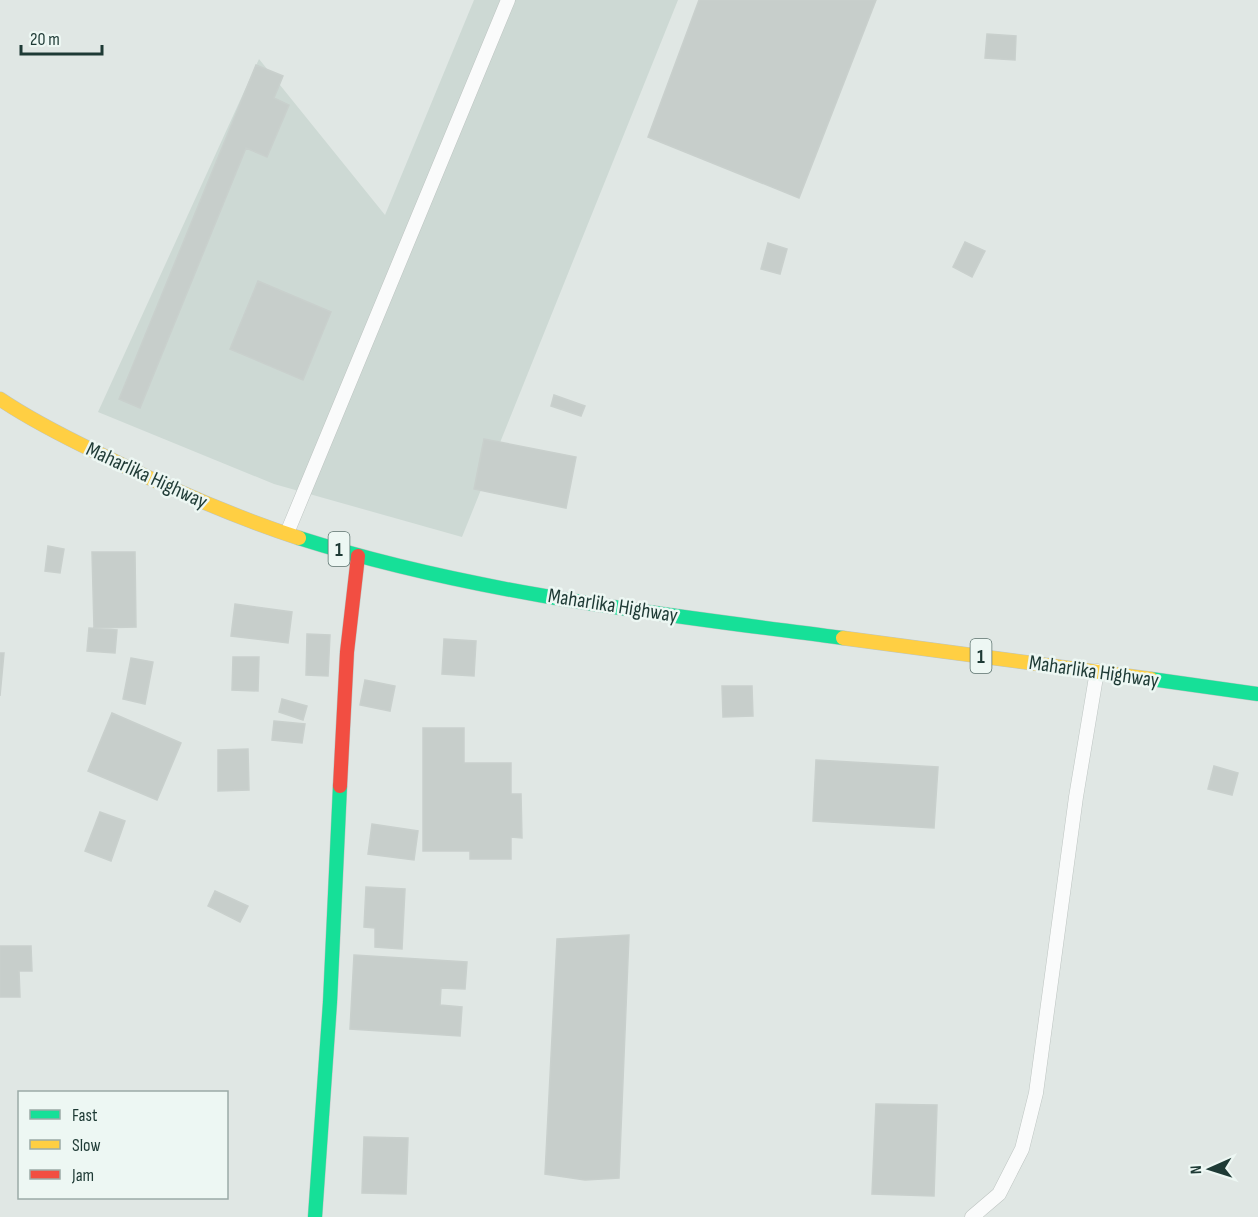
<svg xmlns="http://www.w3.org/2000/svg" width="1258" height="1217" font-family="'Sofia Sans Condensed',sans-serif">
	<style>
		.built { fill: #cdd9d4 }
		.building { fill: #c7cecb; stroke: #c9d0cd; stroke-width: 1.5 }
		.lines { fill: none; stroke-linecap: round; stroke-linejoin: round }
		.lane-casing { stroke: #bdc4c1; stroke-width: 15 }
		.fast-casing { stroke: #bcc5c2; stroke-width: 15 }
		.slow-casing { stroke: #bcc5c2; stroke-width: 15 }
		.jam-casing { stroke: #bcc5c2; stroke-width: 15 }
		.lane { stroke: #fafbfb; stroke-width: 14 }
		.fast { stroke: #16e098; stroke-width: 14 }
		.slow { stroke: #ffcf43; stroke-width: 14 }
		.jam { stroke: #f24e42; stroke-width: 14 }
		.labels { text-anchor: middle; stroke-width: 5; stroke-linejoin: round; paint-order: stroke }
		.shield { fill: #edf7f3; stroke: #5c736e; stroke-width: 1.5 }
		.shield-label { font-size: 20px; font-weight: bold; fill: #1e3a35 }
		.street-label { font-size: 21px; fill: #1e3a35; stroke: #edf7f3 }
	</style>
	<rect width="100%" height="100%" fill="#e0e7e4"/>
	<path class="built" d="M474,0H678L462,537L274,484L98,412L259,59L385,215Z"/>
	<path class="building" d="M699,0H876L799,198L648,137Z
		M987,34L1016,36L1015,60L985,58Z
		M256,65L283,76L274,98L289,105L267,157L246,148L140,408L119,399Z
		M965,242L985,251L972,277L953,267Z
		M768,243L787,249L780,274L761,269Z
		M258,281L331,312L303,380L230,349Z
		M554,395L585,406L581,416L551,406Z
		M484,439L576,457L566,508L474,489Z
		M48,546L64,549L60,573L45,571Z
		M92,552H135L136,627L94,628Z
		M235,604L292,612L288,643L231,636Z
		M89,628L117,630L115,653L87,651Z
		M307,634L330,635L328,676L306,675Z
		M444,639L476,641L474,676L442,674Z
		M0,653H4L0,696Z
		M233,657H259L258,691L232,690Z
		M131,658L153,662L145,704L123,699Z
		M365,680L395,686L390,711L360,705Z
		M722,686H752L753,716L723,717Z
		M282,699L307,706L303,720L279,712Z
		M112,713L181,743L157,800L88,771Z
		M274,721L305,724L302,743L272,740Z
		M423,728H464V763H511V794H521L522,838L511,837V859H470V851H423Z
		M248,749L249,790L218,791V750Z
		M816,760L938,767L934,828L813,821Z
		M1214,766L1238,773L1232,795L1208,789Z
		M100,812L125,821L111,861L85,851Z
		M372,824L418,831L414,860L368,854Z
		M366,887L405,889L402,949L375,947V928L364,927Z
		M215,891L248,906L240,922L208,906Z
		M629,935L619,1178L585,1180L545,1174L557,939Z
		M0,946H31L32,971H19L20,997H0Z
		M354,955L467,962L465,989L441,988L440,1005L462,1007L460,1036L350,1029Z
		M876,1104L937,1105L934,1196L872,1194Z
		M364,1137L408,1138L406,1194L362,1193Z"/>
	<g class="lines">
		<g class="lane-casing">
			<path id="lane" d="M287,533L508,0
				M972,1217L999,1194L1022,1149L1036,1093L1076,797L1097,671"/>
		</g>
		<g class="fast-casing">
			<path id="fast" d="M299,538C475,594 660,614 843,638
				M1151,679L1258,694
				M315,1217L330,1002L340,786"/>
		</g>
		<g class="slow-casing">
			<path id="slow" d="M0,399C31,420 63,436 96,452C161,485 229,515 299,538
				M843,638L1151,679"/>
		</g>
		<g class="jam-casing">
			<path id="jam" d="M340,786L347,652L358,556"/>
		</g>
		<use href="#lane" class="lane"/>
		<use href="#fast" class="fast"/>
		<use href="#slow" class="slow"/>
		<use href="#jam" class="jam"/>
	</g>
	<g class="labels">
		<g class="shield">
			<rect x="328.5" y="532" width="21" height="34" rx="4.5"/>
			<rect x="970.5" y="639" width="21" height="34" rx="4.5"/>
		</g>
		<g class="shield-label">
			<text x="339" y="556">1</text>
			<text x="981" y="663">1</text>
		</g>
		<g class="street-label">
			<text transform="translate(147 475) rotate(25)" y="7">Maharlika Highway</text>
			<text transform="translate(613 605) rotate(9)" y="7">Maharlika Highway</text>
			<text transform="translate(1094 671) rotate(8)" y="7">Maharlika Highway</text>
		</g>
	</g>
	<rect x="18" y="1091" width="210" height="108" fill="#edf7f3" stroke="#9aaba7" stroke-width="1.5"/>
	<rect x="30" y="1110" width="30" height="9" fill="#16e098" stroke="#9aaba7" stroke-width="1.5"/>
	<text x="72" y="1121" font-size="18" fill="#1e3a35">Fast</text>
	<rect x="30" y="1140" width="30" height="9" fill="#ffcf43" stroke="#9aaba7" stroke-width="1.5"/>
	<text x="72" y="1151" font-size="18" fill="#1e3a35">Slow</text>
	<rect x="30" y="1170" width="30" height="9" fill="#f24e42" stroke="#9aaba7" stroke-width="1.5"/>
	<text x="72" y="1181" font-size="18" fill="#1e3a35">Jam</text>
	<g transform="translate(1210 1169) rotate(267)" stroke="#edf7f3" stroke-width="4.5" paint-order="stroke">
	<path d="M0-4.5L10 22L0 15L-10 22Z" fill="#1e3a35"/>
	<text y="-9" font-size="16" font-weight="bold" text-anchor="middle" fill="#1e3a35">N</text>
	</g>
	<path d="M21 45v9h81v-9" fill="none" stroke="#1e3a35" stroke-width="3"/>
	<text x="30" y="45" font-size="18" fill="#1e3a35" stroke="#edf7f3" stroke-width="4.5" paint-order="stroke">20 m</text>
</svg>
